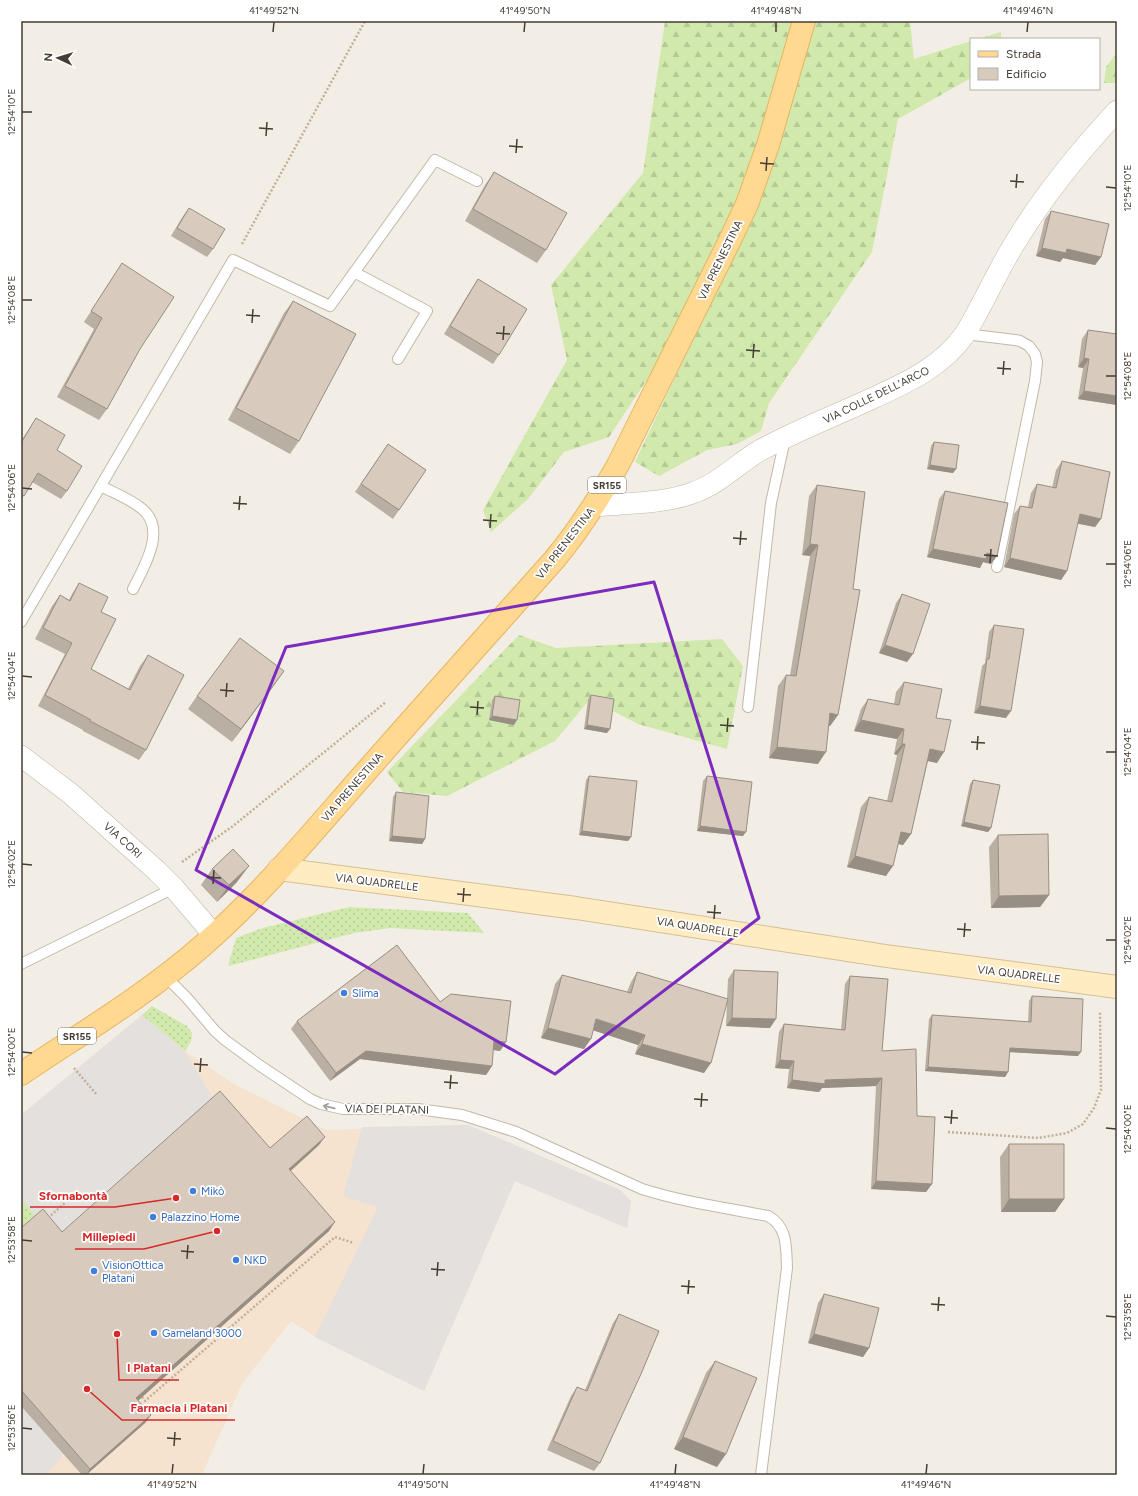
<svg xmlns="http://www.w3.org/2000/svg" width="1138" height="1496" font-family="Figtree,sans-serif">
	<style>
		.commercial { fill: #f6e3cf }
		.grass { fill: url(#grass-dots) }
		.forest { fill: url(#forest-firs) }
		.parking { fill: #e3e0dd }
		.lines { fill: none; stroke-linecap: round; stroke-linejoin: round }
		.lane-casing { stroke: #c1b8aa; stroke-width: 12 }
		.street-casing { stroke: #c1b8aa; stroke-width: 22 }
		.secondary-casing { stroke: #d5bf93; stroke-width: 24 }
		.primary-casing { stroke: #e7b55f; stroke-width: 24 }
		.path { stroke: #c1af98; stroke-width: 2.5; stroke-dasharray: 2 2; stroke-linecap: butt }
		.lane { stroke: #fff; stroke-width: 10 }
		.street { stroke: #fff; stroke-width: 21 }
		.secondary { stroke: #ffecc3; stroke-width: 22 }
		.primary { stroke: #ffd892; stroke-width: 22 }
		.wall { fill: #baafa3 }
		.shaded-wall { fill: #978e84 }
		.building { fill: #d8cbbd; stroke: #978e84 }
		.oneway { stroke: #a29e9a }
		.marked { fill: none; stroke: #7b2cbf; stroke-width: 3; stroke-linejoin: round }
		.ticks { fill: none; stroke: #453d34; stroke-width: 1.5 }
		.shop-dot { fill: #3f7fe0; stroke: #fff; stroke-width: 1.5 }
		.labels { text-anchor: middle; stroke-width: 3.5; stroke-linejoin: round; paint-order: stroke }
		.shield { fill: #fff; stroke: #7d7771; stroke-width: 1 }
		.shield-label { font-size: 10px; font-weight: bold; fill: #453d34 }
		.street-label { font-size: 11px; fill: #453d34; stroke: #fff }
		.shop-label { font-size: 11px; fill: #366cbe; stroke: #fff; text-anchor: start }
		.leader { fill: none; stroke: #d62828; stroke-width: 1.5 }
		.callout-dot { fill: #d62828; stroke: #fff; stroke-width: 1.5 }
		.callout-label { font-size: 12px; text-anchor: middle; font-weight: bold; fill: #d62828; stroke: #fff; stroke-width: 3.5; stroke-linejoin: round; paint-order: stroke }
		.neatline { fill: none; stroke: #453d34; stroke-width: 1.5 }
		.ticks-label { font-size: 10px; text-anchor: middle; fill: #453d34 }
	</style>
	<defs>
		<pattern id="grass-dots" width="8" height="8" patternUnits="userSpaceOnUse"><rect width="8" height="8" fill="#d1e9ac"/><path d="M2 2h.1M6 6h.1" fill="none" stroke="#b5c995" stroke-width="1.8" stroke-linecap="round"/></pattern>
		<pattern id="forest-firs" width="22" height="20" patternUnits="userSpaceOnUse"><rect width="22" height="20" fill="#d1e9ac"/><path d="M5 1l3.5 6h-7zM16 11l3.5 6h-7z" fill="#b5c995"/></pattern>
	</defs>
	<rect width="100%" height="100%" fill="#f3eee5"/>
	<path class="commercial" d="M142,1015L185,1051L234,1084L326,1130L468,1125L620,1190L631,1201L627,1228L515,1181L424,1391L315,1337L291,1321L242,1384L202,1475H21V1115Z"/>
	<path class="grass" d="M349,907L468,913L484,933L391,928L354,933L228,966L236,938L263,928Z
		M152,1006L187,1026L192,1033L191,1042L185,1051L142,1015Z
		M21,1198L37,1217L21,1231Z"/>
	<path class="forest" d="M665,21H795L749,171L727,229L662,357L609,437L564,452L528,499L491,532L483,510L567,360L551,285L643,173Z
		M814,21H910L914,59L971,41V78L898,119L872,252L769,403L761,431L737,444L707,450L659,476L635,462L749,222Z
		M1001,32V39H978Z
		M1117,53V83H1104L1106,67Z
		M519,635L556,648L722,639L743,666L727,749L638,724L590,699L555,741L447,796L403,792L387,772Z"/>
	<path class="parking" d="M142,1015L185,1051L214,1100L56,1240L21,1198V1115Z
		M468,1125L620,1190L631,1201L627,1228L515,1181L424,1391L315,1337L378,1207L343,1196L362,1127Z
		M21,1405L63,1453L59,1461L45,1475H21Z"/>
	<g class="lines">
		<g class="lane-casing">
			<path id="lane" d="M354,272L427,311L398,359
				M965,334L1015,340L1020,341L1029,346L1035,354L1037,362L1035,381L997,567
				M101,486C114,493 130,499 141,508C168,528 144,567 133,589
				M21,622L233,260L330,306L435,160L477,181
				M748,707L771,503L785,439
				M21,964L174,888
				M165,976L187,998L215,1031L225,1040L259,1065L310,1099L321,1104L343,1109H418L462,1115L516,1132L642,1189C683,1202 726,1208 768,1216C788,1227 786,1247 787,1268L761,1475"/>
		</g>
		<g class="street-casing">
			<path id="street" d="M594,506C626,503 665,504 695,492C720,483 737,464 759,451C795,431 834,416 871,399C906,383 942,367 965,334C984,303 998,269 1018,238C1046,192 1080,151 1117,111
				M21,756L71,794L157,871L174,888L214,935"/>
		</g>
		<g class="secondary-casing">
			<path id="secondary" d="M279,869L576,908L886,956L1117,987"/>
		</g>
		<g class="primary-casing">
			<path id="primary" d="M21,1074C82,1033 146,995 201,947C261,895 311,834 363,775C426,703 490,632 554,560C579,530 600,497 619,463L730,240L747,204L768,145L804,21"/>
		</g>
		<path class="path" d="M242,244L365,21
			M182,862L233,826L386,702
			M74,1068L97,1095
			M948,1132L1038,1138L1067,1133L1083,1124L1094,1108L1101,1090L1100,1011
			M48,1218L66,1202
			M142,1397L145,1401L335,1237L354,1243"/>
		<use href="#lane" class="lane"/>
		<use href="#street" class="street"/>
		<use href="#secondary" class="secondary"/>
		<use href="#primary" class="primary"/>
	</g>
	<path class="wall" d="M494,172L546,250L537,263L465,221L485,185Z
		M189,208L213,249L207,257L171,236L183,216Z
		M1051,211L1101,257L1095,265L1063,258L1060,262L1036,256L1045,219Z
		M122,263L107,409L99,420L57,397L94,329L84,322Z
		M478,279L499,355L493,364L444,334L472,288Z
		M293,301L299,441L290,454L228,420L284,313Z
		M1088,330L1117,334V405L1078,399L1083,368L1078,367L1082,339Z
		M36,418L57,450L67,491L61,499L32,482L21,500V441Z
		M934,442L956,469L953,473L927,469L931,446Z
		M388,444L426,470L393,519L355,492Z
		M1062,461L1101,519L1095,527L1077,523L1067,571L1061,580L1004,567L1014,514L1020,506L1028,507L1031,493L1037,484L1052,488L1056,470Z
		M817,485L853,589L838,715L830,726H829L818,764L769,758L778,686L786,675H790L810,556L802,555L809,496Z
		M945,491L997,556L991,564L983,562L980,568L927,557L939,499Z
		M79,583L101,612L91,669L128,689L140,666L148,655L146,750L139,760L83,731V730L38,706L65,654L35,639L52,606L60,595L69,600L72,594Z
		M902,594L907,662L879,653L896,603Z
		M994,625L1006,718L974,713L982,666L985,663L989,632Z
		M284,671L232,742L188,709L197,696Z
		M904,682L936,718L937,763L928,761L911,834L903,845L898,844L886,876L847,867L861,807L869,797L887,801L897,755L894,754L897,739L854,731L861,709L868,699L894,704L896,692Z
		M591,695L607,733L584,729L588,699Z
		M495,696L514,725L489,720L492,700Z
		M589,776L631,837L628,841L579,835L586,780Z
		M707,776L743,836L697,831L703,781Z
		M973,780L991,828L988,832L961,826L970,784Z
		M396,792L425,839L422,844L389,841L393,797Z
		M998,835L1049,895L1040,907L991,908L989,847Z
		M212,869L237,882L217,902L201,885Z
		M734,970L770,1028L726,1026L727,1003L704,1073L635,1054L638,1045L593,1030L584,1049L541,1038L555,984L562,975L627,992L631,982L637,972L727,999L728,979Z
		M850,976L882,1051L917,1116L932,1184L926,1192L871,1189L876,1086L822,1088L819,1092L787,1088L789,1069L775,1068L779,1032L784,1024L841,1030L845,984Z
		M1032,996L1078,1056L1010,1052L1008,1072L1005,1077L925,1071L929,1019L932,1015L1028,1022L1029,1001Z
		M440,1002L506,1042L500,1051L493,1050L492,1066L486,1075L360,1059L330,1081L291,1029L297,1021Z
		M1009,1144L1064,1199L1055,1212H1001L1000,1157Z
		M319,1145L290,1171L329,1231L138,1400L151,1415L145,1423L86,1475H82L21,1406V1228L62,1232L270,1148Z
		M824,1294L869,1348L863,1357L808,1343L818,1303Z
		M619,1314L600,1463L594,1471L547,1450L571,1396L577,1387L585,1390L613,1323Z
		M715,1361L717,1467L674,1449L706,1373Z"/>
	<path class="shaded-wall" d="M1042,248L1067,249L1101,257L1095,265L1063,258L1060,262L1036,256Z
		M1084,358L1089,359L1083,368L1078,367Z
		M1084,391L1117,396V405L1078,399Z
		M930,465L956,469L953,473L927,469Z
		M1080,514L1101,519L1095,527L1074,523Z
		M810,544L818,545L810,556L802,555Z
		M933,549L987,553L997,556L991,564L983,562L980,568L927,557Z
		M1010,558L1067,571L1061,580L1004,567Z
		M885,645L913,654L907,662L879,653Z
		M284,671L275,684L232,742L241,729Z
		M980,706L1011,711L1006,718L974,713Z
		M830,713L838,715L830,726L822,725Z
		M492,716L517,720L514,725L489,720Z
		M861,720L904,729L897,739L854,731Z
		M587,725L610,729L607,733L584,729Z
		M902,744H905L897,755L894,754Z
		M777,747L826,752L818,764L769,758Z
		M930,749L944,752L937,763L923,760Z
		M964,822L991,828L988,832L961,826Z
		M700,826L746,832L743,836L697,831Z
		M582,831L631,837L628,841L579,835Z
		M901,832L911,834L903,845L894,843Z
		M392,836L425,839L422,844L389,841Z
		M855,856L893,866L886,876L847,867Z
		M249,866L237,882L217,902L229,885Z
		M1049,895L1040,907L991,908L999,896Z
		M732,1018L776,1019L770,1028L726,1026Z
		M596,1019L645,1035L638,1045L589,1029Z
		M548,1028L591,1039L584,1049L541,1038Z
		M494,1041L506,1042L500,1051L488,1049Z
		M642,1044L711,1063L704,1073L635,1054Z
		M1010,1048L1081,1052L1078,1056L1007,1052Z
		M366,1051L492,1066L486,1075L360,1059L330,1081L336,1073Z
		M780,1060L794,1061L789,1069L775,1068Z
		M928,1067L1008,1072L1005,1077L925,1071Z
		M882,1078L876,1086L822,1088L819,1092L787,1088L792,1080Z
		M325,1137L319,1145L283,1178L289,1169Z
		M876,1181L932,1184L926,1192L871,1189Z
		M1009,1199H1064L1055,1212H1001Z
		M335,1222L329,1231L131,1407L136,1398Z
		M814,1334L869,1348L863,1357L808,1343Z
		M151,1415L145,1423L86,1475L90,1469Z
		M683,1437L726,1454L717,1467L674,1449Z"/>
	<path class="building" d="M494,172L567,213L546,250L473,209Z
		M189,208L225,229L213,249L177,228Z
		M1051,211L1109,224L1101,257L1067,249L1066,253L1042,248Z
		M122,263L174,297L140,349L107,409L65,386L102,318L91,311Z
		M478,279L527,309L499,355L450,326Z
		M293,301L356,334L299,441L236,408Z
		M1088,330L1117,334V396L1084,391L1089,359L1084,358Z
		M36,418L65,435L57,450L82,466L67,491L38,473L24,496L21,494V443Z
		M934,442L959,445L956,469L930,465Z
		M388,444L426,470L399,510L361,484Z
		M1062,461L1110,472L1101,519L1080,514L1067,571L1010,558L1020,506L1032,508L1037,484L1056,488Z
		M817,485L865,492L853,589L860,590L838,715L830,713L826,752L777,747L786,675L796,676L818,545L810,544Z
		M945,491L1008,503L997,556L987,553L986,559L933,549Z
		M79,583L108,597L101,612L116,619L91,669L130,690L148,655L184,675L146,750L90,721L91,720L45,695L72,643L43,628L60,595L70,601Z
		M902,594L930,604L913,654L885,645Z
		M994,625L1024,629L1011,711L980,706L987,659H989Z
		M240,638L284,671L241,729L197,696Z
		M904,682L942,689L936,718L951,720L944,752L930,749L911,834L901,832L893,866L855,856L869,797L892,802L905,744H902L904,729L861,720L868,699L899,705Z
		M591,695L614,699L610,729L587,725Z
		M495,696L520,700L517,720L492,716Z
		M589,776L637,781L631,837L582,831Z
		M707,776L752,782L746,832L700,826Z
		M973,780L1000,785L991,828L964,822Z
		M396,792L429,796L425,839L392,836Z
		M1048,834L1049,895L999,896L998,835Z
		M233,849L249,866L229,885L212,869Z
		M397,945L440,1002L451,994L511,1001L506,1042L494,1041L492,1066L366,1051L336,1073L297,1021Z
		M734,970L778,972L776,1019L732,1018Z
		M637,972L728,999L711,1063L642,1044L645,1035L596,1019L591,1039L548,1028L562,975L631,993Z
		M850,976L888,979L882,1051L916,1049L917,1116L935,1117L932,1184L876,1181L882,1078L825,1080V1084L792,1080L794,1061L780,1060L784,1024L845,1030Z
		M1032,996L1083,999L1081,1052L1010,1048L1008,1072L928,1067L932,1015L1031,1022Z
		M220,1091L270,1148L307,1116L325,1137L289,1169L335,1222L136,1398L151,1415L90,1469L21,1390V1228L43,1209L62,1232Z
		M1009,1144H1064V1199H1009Z
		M824,1294L879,1308L869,1348L814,1334Z
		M619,1314L659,1331L641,1374L600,1463L553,1441L577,1387L587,1391Z
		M715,1361L757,1378L726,1454L683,1437Z"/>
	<defs><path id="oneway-shaft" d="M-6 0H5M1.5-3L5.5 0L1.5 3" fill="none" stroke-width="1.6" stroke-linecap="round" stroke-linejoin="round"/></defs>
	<use class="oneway" href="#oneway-shaft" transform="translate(329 1107) rotate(-167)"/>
	<path class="marked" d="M654,582L759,918L555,1074L196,870L286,647Z"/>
	<path class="ticks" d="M273,32L274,22M524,32L525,22M776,32V22M1027,32L1028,22M22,112H32M259,128L273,129M266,136L267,122M509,146L523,147M516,153L517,139M760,163L774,164M766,171L767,157M1010,181L1024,182M1106,187L1116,188M1016,188L1017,174M22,300H32M246,315L260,316M252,323L253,309M496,333L510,334M503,340L504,326M746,350L760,351M753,358L754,344M997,368L1011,369M1003,375L1004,361M1106,376H1116M22,488L32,489M233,503L247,504M239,510L240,496M483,520L497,521M490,528L491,514M733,538L747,539M740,545L741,531M984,555L998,556M990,563L991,549M1106,564H1116M22,676L32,677M220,690L234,691M226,697L227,683M470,707L484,708M477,715L478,701M720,725L734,726M727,732L728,718M971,742L985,743M977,750L978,736M1106,752H1116M22,864L32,865M207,877L221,878M213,884L214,870M457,894L471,895M463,902L464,888M707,912L721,913M714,919L715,905M957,929L971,930M964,937L965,923M1106,940H1116M22,1052L32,1053M194,1064L208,1065M200,1072L201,1058M444,1082L458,1083M450,1089L451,1075M694,1099L708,1100M701,1107L702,1093M944,1117L958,1118M951,1124L952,1110M1106,1128L1116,1129M22,1240L32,1241M181,1251L194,1252M187,1259L188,1245M431,1269L445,1270M437,1276L438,1262M681,1286L695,1287M688,1294L689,1280M931,1304L945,1305M938,1311L939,1297M1106,1316L1116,1317M22,1428L32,1429M167,1438L181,1439M174,1446L175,1432M172,1474L173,1464M423,1474L424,1464M675,1474L676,1464M926,1474L927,1464"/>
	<g class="shop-dot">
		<circle cx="344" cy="993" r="4"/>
		<circle cx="193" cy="1191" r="4"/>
		<circle cx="153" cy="1217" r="4"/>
		<circle cx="236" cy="1260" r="4"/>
		<circle cx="94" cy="1271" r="4"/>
		<circle cx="154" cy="1333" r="4"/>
	</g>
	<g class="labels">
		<g class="shield">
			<rect x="588" y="477" width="38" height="16" rx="3"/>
			<rect x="58" y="1028" width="38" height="16" rx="3"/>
		</g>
		<g class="shield-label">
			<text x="607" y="489">SR155</text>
			<text x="77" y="1040">SR155</text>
		</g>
		<g class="street-label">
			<text transform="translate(720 260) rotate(-64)" y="4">VIA PRENESTINA</text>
			<text transform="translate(876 395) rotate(-26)" y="4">VIA COLLE DELL'ARCO</text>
			<text transform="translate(565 543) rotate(-52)" y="4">VIA PRENESTINA</text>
			<text transform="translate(352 787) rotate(-49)" y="4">VIA PRENESTINA</text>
			<text transform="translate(123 840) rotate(42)" y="4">VIA CORI</text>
			<text transform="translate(377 882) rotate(7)" y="4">VIA QUADRELLE</text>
			<text transform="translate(698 927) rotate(9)" y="4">VIA QUADRELLE</text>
			<text transform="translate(1019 974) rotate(7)" y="4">VIA QUADRELLE</text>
			<text transform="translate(387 1109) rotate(1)" y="4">VIA DEI PLATANI</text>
		</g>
		<g class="shop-label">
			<text x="352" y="997">Slima</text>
			<text x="201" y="1195">Mikò</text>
			<text x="161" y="1221">Palazzino Home</text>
			<text x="244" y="1264">NKD</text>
			<text x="102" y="1269">VisionOttica<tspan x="102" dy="13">Platani</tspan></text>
			<text x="162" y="1337">Gameland 3000</text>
		</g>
	</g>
	<path class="leader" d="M176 1198L115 1207H30M217 1231L144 1249H75M117 1334L119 1380H179M87 1389L122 1420H235"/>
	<g class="callout-dot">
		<circle cx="176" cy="1198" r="4"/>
		<circle cx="217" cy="1231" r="4"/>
		<circle cx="117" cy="1334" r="4"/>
		<circle cx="87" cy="1389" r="4"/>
	</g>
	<g class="callout-label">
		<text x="73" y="1200">Sfornabontà</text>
		<text x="109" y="1241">Millepiedi</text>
		<text x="149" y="1372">I Platani</text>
		<text x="179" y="1412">Farmacia i Platani</text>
	</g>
	<rect width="1138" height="1496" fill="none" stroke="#ffffff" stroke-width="44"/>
	<rect x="970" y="38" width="130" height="52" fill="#ffffff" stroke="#b5b1ae"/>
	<rect x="978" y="51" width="20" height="6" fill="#ffd892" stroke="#b5b1ae"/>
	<text x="1006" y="58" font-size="12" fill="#453d34">Strada</text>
	<rect x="978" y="68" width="20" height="12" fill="#d8cbbd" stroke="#b5b1ae"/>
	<text x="1006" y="78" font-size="12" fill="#453d34">Edificio</text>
	<g transform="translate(58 58) rotate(274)" stroke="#ffffff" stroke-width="3" paint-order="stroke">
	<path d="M0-3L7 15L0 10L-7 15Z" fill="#453d34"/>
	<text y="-6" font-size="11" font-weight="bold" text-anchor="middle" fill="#453d34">N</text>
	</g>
	<rect x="22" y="22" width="1094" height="1452" class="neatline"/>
	<g class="ticks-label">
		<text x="274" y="14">41°49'52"N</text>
		<text x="525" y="14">41°49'50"N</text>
		<text x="776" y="14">41°49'48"N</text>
		<text x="1028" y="14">41°49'46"N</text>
		<text transform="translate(11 112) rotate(-90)" y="4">12°54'10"E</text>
		<text transform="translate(1127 188) rotate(-90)" y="4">12°54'10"E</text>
		<text transform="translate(11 300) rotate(-90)" y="4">12°54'08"E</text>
		<text transform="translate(1127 376) rotate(-90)" y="4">12°54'08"E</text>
		<text transform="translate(11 488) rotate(-90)" y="4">12°54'06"E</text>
		<text transform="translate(1127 564) rotate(-90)" y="4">12°54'06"E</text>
		<text transform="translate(11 676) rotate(-90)" y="4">12°54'04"E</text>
		<text transform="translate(1127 752) rotate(-90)" y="4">12°54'04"E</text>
		<text transform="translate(11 864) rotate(-90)" y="4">12°54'02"E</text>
		<text transform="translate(1127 940) rotate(-90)" y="4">12°54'02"E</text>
		<text transform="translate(11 1052) rotate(-90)" y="4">12°54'00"E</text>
		<text transform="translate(1127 1129) rotate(-90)" y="4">12°54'00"E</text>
		<text transform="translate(11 1240) rotate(-90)" y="4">12°53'58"E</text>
		<text transform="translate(1127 1317) rotate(-90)" y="4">12°53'58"E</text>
		<text transform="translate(11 1428) rotate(-90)" y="4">12°53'56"E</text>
		<text x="172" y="1488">41°49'52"N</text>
		<text x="423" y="1488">41°49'50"N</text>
		<text x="675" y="1488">41°49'48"N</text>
		<text x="926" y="1488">41°49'46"N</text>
	</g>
</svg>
